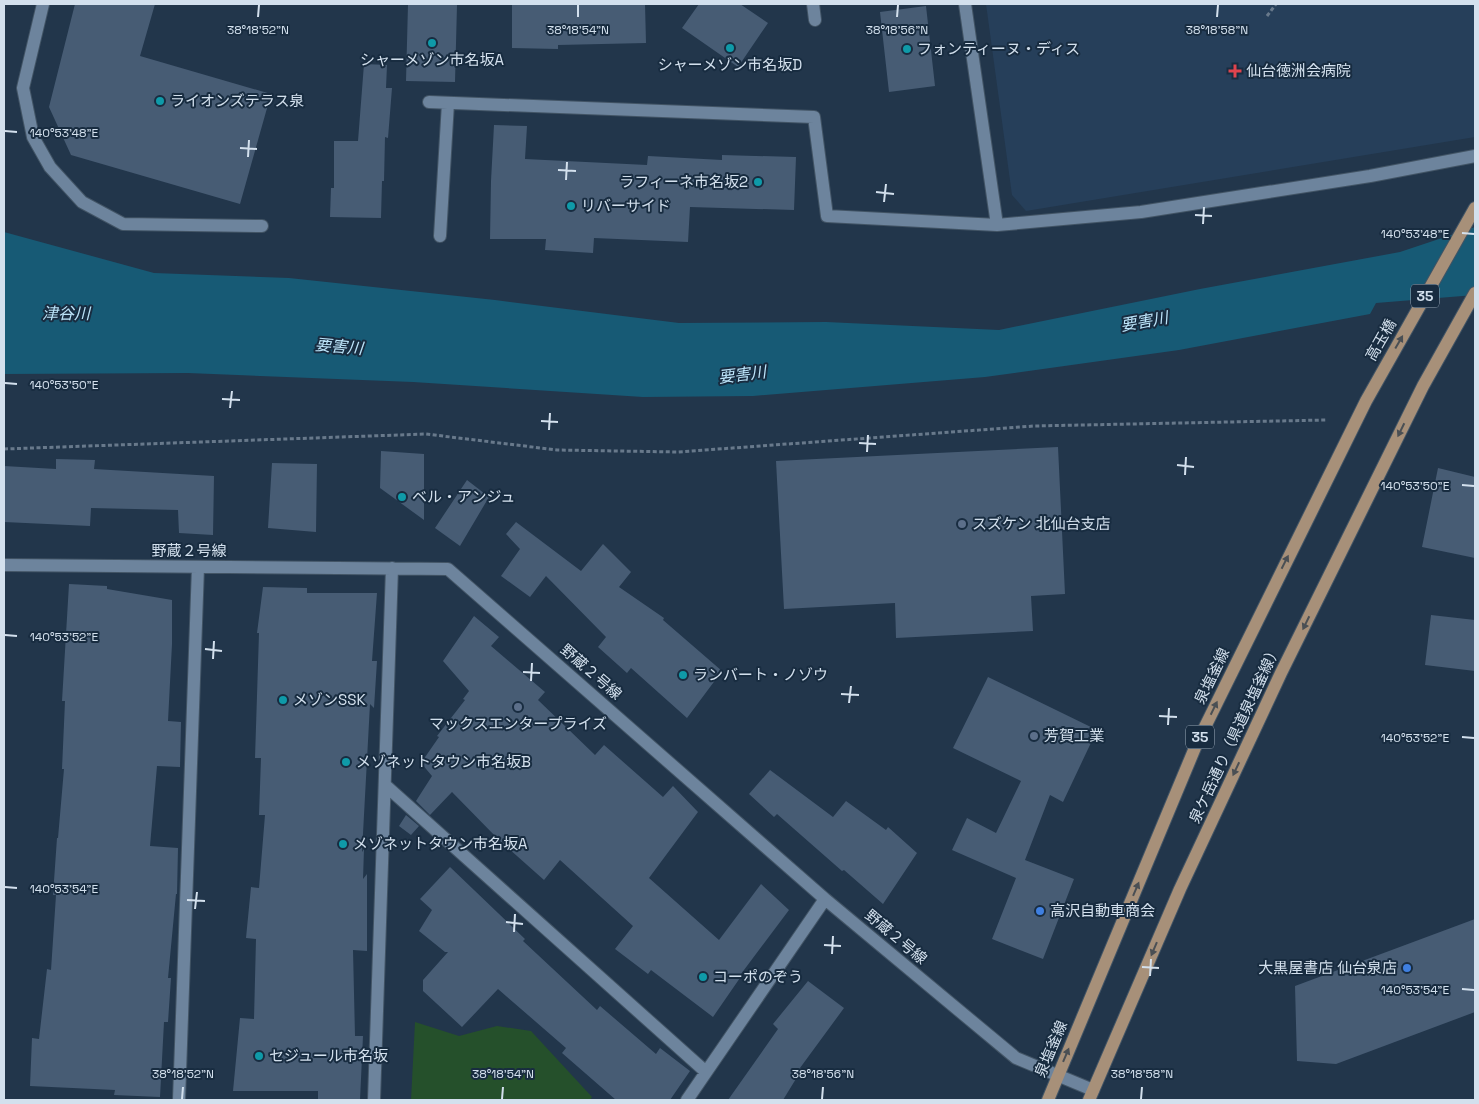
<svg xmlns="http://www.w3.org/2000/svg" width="1479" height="1104" font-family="'Space Grotesk','Noto Sans JP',sans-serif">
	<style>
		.built { fill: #263f5a }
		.green { fill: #25502b }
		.water { fill: #175a75 }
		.building { fill: #475c74 }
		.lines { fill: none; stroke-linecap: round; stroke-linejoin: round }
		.minor-casing { stroke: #425465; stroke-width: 14 }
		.major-casing { stroke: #425465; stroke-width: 14 }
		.path { stroke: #68798b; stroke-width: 3; stroke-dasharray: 4 2.5; stroke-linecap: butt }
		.minor { stroke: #6d849d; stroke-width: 12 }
		.major { stroke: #a79079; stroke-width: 12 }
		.oneway { fill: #4a4f54 }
		.ticks { fill: none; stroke: #d3e0ed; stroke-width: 2 }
		.culture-dot { fill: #0f9aa8; stroke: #182c40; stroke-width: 2 }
		.health-dot { fill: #e0444e; stroke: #182c40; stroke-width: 2 }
		.service-dot { fill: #5c6f8a; stroke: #182c40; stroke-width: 2 }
		.shop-dot { fill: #3f7fe0; stroke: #182c40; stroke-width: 2 }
		.labels { text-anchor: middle; stroke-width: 4; stroke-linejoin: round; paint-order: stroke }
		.shield { fill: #182c40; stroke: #9baab9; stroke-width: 1 }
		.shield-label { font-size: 14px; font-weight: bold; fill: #d3e0ed }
		.poi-label { font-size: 15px; fill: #d3e0ed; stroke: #182c40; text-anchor: start }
		.street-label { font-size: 15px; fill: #d3e0ed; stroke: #182c40 }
		.water-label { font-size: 16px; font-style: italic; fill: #bce4f9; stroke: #182c40 }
		.ticks-label { font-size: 12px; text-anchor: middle; fill: #d3e0ed; stroke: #182c40; stroke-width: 4; stroke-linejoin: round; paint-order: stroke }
	</style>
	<rect width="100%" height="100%" fill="#22364b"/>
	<path class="built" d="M986,4H1475V137L1026,211L1012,195Z"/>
	<path class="green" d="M415,1022L459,1036L497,1026L531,1031L592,1097L590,1100H411Z"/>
	<path class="water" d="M1475,227V295L1376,303L1370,314L1179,350L985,377L753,396L643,397L413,382L188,373L4,374V232L154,273L289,278L495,300L679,323L826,322L999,330L1200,289L1400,252Z"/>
	<path class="building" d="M75,4H155L140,56L271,94L240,204L71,155L49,107Z
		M408,4L457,5L455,82L406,81Z
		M512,4H645L646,43L558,45V49L512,48Z
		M699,4H740L768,23L738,67L682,28Z
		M926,6L935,86L889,92L880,12Z
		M364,64L387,65L386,88H392L388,138L385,137L384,181H382L381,218L330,217L331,188H334V141H358Z
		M494,125L527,126L525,159L647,165L648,156L722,160V155L796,157L794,210L690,207L688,242L594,238L593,253L545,250L546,239H490L491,181Z
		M1058,447L1065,594L1031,596L1033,631L896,638L895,603L784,609L776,461Z
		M381,451L424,454V520L380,488Z
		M56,459L95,460L94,469L214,476L213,535L179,533L178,510L91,508L90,526L4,522V466L56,469Z
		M272,463L317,464L316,532L268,528Z
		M1438,468L1475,477V558L1422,547Z
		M467,480L489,497L460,546L435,528Z
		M516,522L581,571L603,544L631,572L619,587L664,618L663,620L722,671L687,718L631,668L627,673L598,647L606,637L546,576L530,597L501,576L520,549L506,534Z
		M69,584L107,586V589L172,600V644L168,721L181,722L180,767L157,766L150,846L178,848L177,894H176L168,978H171L168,1022H164L160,1097L114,1095L115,1090L30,1086L32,1038L39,1039L47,969L51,970L56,895H53L57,838H58L64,769H62L65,701H62Z
		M263,587L307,588V593H377L372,661H377L374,708L370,704L362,852L364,849L363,879L367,874V951L353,950L355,1036H363L360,1100H318V1091H233L240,1018L254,1019L256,939L246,938L251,887L259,888L265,815H259L261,758H255L259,633H257Z
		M1431,615L1475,620V671L1425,665Z
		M474,616L499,637L491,646L545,692L538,700L595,755L604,745L663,797L673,786L698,812L649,878L719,940L761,884L789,910L741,974L742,975L713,1017L651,970L648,974L615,949L633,926L560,860L544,880L499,840L452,792L430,815L416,801L432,776L421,763L439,737L437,736L465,700L463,699L469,691L443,661Z
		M988,677L1097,730L1063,802L1050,795L1025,860L1074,879L1043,959L992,939L1016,878L952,850L967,818L996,833L1021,781L953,748Z
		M770,770L833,817L846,801L886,830L888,827L917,853L883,904L844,870L842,871L777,814L774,817L749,794Z
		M406,815L419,826L411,835L399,826Z
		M450,867L525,939L523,941L597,1010L600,1006L656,1054L660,1048L690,1071L670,1100H616L562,1053L566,1048L498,989L462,1027L423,991V980L448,952H445L419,931L432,910L420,899Z
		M1475,919V1012L1336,1064L1297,1061L1295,986Z
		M808,981L844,1008L800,1068L802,1069L783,1100H728L778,1029L773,1024Z"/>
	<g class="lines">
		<g class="minor-casing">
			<path id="minor" d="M43,4L23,88L33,137L50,167L82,202L123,224L262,226
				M813,4L815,20
				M965,4L997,225
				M429,102L814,117L827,216L997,225L1141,212L1370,176L1475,156
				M440,236L448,103
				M4,565L448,569L825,899L1016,1058L1093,1090
				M385,785L706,1072
				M179,1100L198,567
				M374,1100L392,568
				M687,1100L825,899"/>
		</g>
		<g class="major-casing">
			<path id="major" d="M1048,1100L1197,743L1366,401L1475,208
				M1089,1100L1180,889L1281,673L1423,386L1475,293"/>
		</g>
		<path class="path" d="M1267,16L1276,4
			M4,449L426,434L557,450L678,452L1034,426L1326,420"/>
		<use href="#minor" class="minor"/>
		<use href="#major" class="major"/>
	</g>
	<defs><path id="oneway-solid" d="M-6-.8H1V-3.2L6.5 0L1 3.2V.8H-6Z" transform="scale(1.25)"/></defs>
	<g class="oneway">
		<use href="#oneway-solid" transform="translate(1399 342) rotate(-60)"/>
		<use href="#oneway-solid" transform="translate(1401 430) rotate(116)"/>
		<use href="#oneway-solid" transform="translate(1285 562) rotate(-63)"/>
		<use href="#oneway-solid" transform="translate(1306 623) rotate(116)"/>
		<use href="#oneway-solid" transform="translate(1214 708) rotate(-64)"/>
		<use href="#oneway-solid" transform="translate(1236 769) rotate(115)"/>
		<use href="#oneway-solid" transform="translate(1136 889) rotate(-67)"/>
		<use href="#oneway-solid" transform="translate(1154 949) rotate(113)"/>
		<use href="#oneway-solid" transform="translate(1066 1055) rotate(-67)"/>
	</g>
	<path class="ticks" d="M258,17L259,5M578,17V5M897,17L898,5M1217,17L1218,5M5,131L17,132M240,148L257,149M248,157L249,140M558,170L576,171M566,180L567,162M876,192L894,194M884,202L886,184M1195,215L1212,216M1203,224L1204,207M1462,233L1474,234M5,383L17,384M222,399L240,400M230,408L232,391M541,421L558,422M549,430L550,413M859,443L876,444M867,452L868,435M1177,465L1194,467M1185,475L1186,457M1462,485L1474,486M5,635L17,636M205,649L222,651M213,659L214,641M523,672L540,673M531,681L532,663M841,694L859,695M849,703L851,686M1159,716L1177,717M1168,725L1169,708M1462,737L1474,738M5,887L17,888M187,900L205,901M195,909L197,892M506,922L523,924M514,932L515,914M824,945L841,946M832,954L833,936M1142,967L1159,968M1150,976L1151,959M1462,989L1474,990M182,1099L183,1087M502,1099L503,1087M822,1099L823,1087M1141,1099L1142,1087"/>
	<g class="culture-dot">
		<circle cx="432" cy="43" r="5"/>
		<circle cx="730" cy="48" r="5"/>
		<circle cx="907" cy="49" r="5"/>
		<circle cx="160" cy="101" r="5"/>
		<circle cx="758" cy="182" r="5"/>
		<circle cx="571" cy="206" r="5"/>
		<circle cx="402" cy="497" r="5"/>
		<circle cx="683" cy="675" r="5"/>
		<circle cx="283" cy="700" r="5"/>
		<circle cx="346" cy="762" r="5"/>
		<circle cx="343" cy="844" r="5"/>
		<circle cx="703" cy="977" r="5"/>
		<circle cx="259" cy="1056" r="5"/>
	</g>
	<path class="health-dot" d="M1232.5 63.5h5v5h5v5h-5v5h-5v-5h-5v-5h5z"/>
	<g class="service-dot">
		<circle cx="962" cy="524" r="5"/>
		<circle cx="518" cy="707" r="5"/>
		<circle cx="1034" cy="736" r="5"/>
	</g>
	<g class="shop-dot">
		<circle cx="1040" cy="911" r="5"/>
		<circle cx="1407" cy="968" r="5"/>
	</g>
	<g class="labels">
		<g class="shield">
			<rect x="1411" y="284.5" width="28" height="23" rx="4"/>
			<rect x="1186" y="725.5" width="28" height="23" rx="4"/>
		</g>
		<g class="shield-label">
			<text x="1425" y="301">35</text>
			<text x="1200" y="742">35</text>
		</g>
		<g class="poi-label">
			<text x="917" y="54">フォンティーヌ・ディス</text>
			<text x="432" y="65" text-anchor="middle">シャーメゾン市名坂A</text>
			<text x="730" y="70" text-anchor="middle">シャーメゾン市名坂D</text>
			<text x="1246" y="76">仙台徳洲会病院</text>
			<text x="170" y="106">ライオンズテラス泉</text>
			<text x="748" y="187" text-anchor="end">ラフィーネ市名坂2</text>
			<text x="581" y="211">リバーサイド</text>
			<text x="412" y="502">ベル・アンジュ</text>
			<text x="972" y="529">スズケン 北仙台支店</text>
			<text x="693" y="680">ランバート・ノゾウ</text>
			<text x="293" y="705">メゾンSSK</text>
			<text x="518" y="729" text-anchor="middle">マックスエンタープライズ</text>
			<text x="1044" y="741">芳賀工業</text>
			<text x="356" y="767">メゾネットタウン市名坂B</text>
			<text x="353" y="849">メゾネットタウン市名坂A</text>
			<text x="1050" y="916">高沢自動車商会</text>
			<text x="1397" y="973" text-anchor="end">大黒屋書店 仙台泉店</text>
			<text x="713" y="982">コーポのぞう</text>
			<text x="269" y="1061">セジュール市名坂</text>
		</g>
		<g class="street-label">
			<text transform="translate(1381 340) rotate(-60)" y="5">高玉橋</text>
			<text x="189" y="556">野蔵２号線</text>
			<text transform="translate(591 672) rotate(41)" y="5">野蔵２号線</text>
			<text transform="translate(1212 676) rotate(-64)" y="5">泉塩釜線</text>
			<text transform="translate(1235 734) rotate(-65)" y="5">泉ケ岳通り（県道泉塩釜線）</text>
			<text transform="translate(896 937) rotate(40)" y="5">野蔵２号線</text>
			<text transform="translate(1051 1049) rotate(-67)" y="5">泉塩釜線</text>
		</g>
		<g class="water-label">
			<text x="66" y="319">津谷川</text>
			<text transform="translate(1144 321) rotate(-10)" y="6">要害川</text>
			<text transform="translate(339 346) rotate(5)" y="6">要害川</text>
			<text transform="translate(742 374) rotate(-7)" y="6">要害川</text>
		</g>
	</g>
	<g class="ticks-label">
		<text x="258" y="34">38°18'52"N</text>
		<text x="578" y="34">38°18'54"N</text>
		<text x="897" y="34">38°18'56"N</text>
		<text x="1217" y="34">38°18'58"N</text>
		<text x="64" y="137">140°53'48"E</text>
		<text x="1415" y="238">140°53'48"E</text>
		<text x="64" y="389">140°53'50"E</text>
		<text x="1415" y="490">140°53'50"E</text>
		<text x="64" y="641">140°53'52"E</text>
		<text x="1415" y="742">140°53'52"E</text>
		<text x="64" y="893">140°53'54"E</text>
		<text x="1415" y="994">140°53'54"E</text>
		<text x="183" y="1078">38°18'52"N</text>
		<text x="503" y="1078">38°18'54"N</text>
		<text x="823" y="1078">38°18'56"N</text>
		<text x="1142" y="1078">38°18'58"N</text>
	</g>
	<rect width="1479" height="1104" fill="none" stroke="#d3e0ed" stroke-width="10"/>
</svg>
